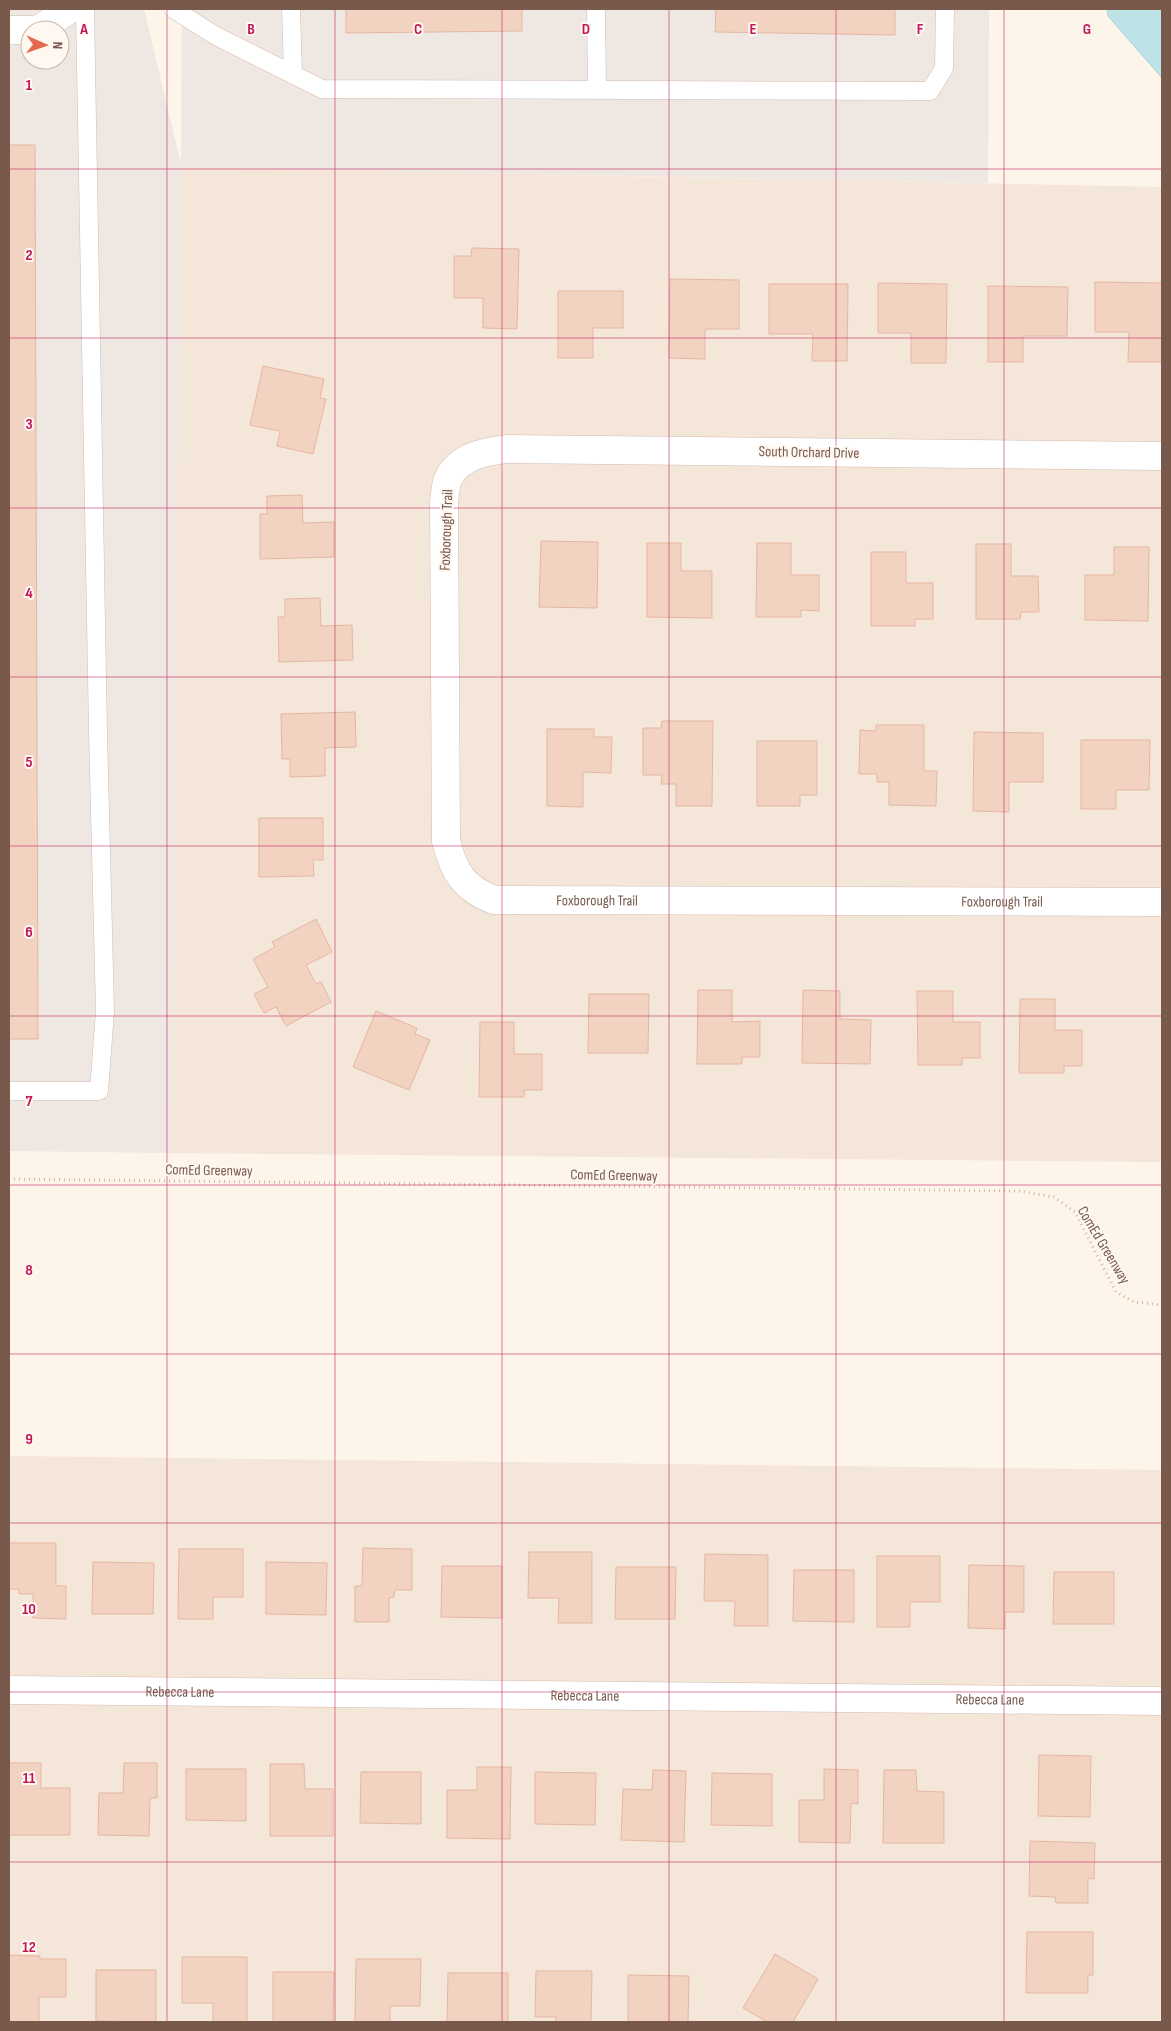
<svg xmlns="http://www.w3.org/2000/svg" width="1171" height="2031" font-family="'Sofia Sans Condensed',sans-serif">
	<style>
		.residential { fill: #f4e6d8 }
		.industrial { fill: #eee7e2; fill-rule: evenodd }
		.water { fill: #bde3e7; stroke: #a4d4d9 }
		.building { fill: #f2d2c1; stroke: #e5b7a2 }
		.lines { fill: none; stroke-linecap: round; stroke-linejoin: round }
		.service-casing { stroke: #d2bdb1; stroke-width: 19 }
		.minor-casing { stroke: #d2bdb1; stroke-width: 29 }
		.path { stroke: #d8b5a4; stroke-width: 3; stroke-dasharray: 1 4; stroke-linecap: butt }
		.service { stroke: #fff; stroke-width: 18 }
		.minor { stroke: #fff; stroke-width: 28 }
		.grid { fill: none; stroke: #c2185b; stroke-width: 1; stroke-opacity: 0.55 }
		.labels { text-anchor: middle; stroke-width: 4; stroke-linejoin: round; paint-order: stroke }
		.street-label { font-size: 15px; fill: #78594c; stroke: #fff8f0 }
		.grid-label { font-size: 16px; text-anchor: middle; font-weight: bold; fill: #c2185b; stroke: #fff8f0; stroke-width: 4; stroke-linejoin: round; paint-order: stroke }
	</style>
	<rect width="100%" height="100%" fill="#fdf4ea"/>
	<path class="residential" d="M181,167L1162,187V1162L172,1153Z
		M9,1456L1162,1470V2022H9Z"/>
	<path class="industrial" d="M9,9H144L181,164L182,9H989L988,183L181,167L172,1153L9,1151ZM30,30H60V60H30Z"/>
	<path class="water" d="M1107,9H1162V78L1108,16Z"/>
	<path class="building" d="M346,9H522V31L346,33Z
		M716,9H895V35L715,32Z
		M9,145H35L38,1039H9Z
		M472,248L519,249L517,329L483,328V298H454V256H471Z
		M670,279L739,280V329H705V359L669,358Z
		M1095,282L1162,283V362H1128L1129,332H1095Z
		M878,283L947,284L946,363H911V333H878Z
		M769,284H848L847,361H812L813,334H769Z
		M988,286L1068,287L1067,336H1023V362H988Z
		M558,291H623V328H593V358H558Z
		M263,366L324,379L320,398L326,399L313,454L277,446L280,431L250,425Z
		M302,495L303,523L334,522V557L260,559V514H267V496Z
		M541,541L598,542L597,608L539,607Z
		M647,543H681V571H712V618L647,617Z
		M757,543H791V575H819V611L801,610V617H756Z
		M976,544H1011V576H1038L1039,612H1021L1020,619H976Z
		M1114,547H1149L1148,621L1085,620V575H1114Z
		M871,552H906V583H933V619H915V626H871Z
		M320,598L321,626L352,625L353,660L279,662L278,617H285V599Z
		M355,712L356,747L325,748V776L290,777V759H282L281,714Z
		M662,721H713L712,806H676V784H661L662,775H643V728H661Z
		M876,725H924V771H937L936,806L889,805V782H877V774H859L860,730L876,731Z
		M547,729H594V737H612L611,773L583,772V807L547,806Z
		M974,732L1043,733V782H1009V812L973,811Z
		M1081,740H1150L1149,790H1116V809H1081Z
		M757,741H817V795H800V806H757Z
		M259,818H323V860H313L314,876L259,877Z
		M316,919L332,952L306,965L316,984L321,982L331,1002L286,1026L276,1007L264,1013L254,994L268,987L253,959L275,947L272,942Z
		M698,990H732V1022L760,1021V1057H742V1064H697Z
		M803,990L840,991V1019L871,1020L870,1064L802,1063Z
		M917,991H953V1022H980V1058H962V1065H918Z
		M589,994H649L648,1053H588Z
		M1020,999H1055V1030H1082V1066H1064V1073H1019Z
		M376,1011L417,1028L415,1034L430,1040L409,1090L353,1067Z
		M480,1022H514V1054H542V1090H524V1097H479Z
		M9,1543H56V1586H66V1619L33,1618V1594H19V1589H9Z
		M363,1548L412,1549V1590H395L394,1597L389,1598V1622H355V1586H362Z
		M179,1549H243V1597H213V1619H178Z
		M529,1552H592V1623H558L559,1598H528Z
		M705,1554L768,1555V1626H734L735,1601H704Z
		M877,1556H940V1602H910V1627H877Z
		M93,1562L154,1563L153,1614H92Z
		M266,1562L327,1563L326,1615L266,1614Z
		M969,1565L1024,1566V1612H1005V1629L968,1628Z
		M442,1566H502V1618L441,1617Z
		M616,1567H676L675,1619H615Z
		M794,1570H854V1622L793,1621Z
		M1054,1572H1114V1624H1053Z
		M1039,1755L1091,1756L1090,1817L1038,1816Z
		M9,1763H41V1788H70V1835H9Z
		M124,1763H157V1798H150L149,1836L98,1835L99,1793H123Z
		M270,1764H304L305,1789H333V1836H270Z
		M477,1767H511L510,1839L447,1838V1790H477Z
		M186,1769H246V1821L186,1820Z
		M824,1769L858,1770V1804L851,1803L850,1843L799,1842V1800H824Z
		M653,1770L686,1771L684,1842L621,1840L623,1789L652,1790Z
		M884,1770H916L917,1791L944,1792V1843H883Z
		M361,1772H421V1824L360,1823Z
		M535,1772L596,1773L595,1825L535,1824Z
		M712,1773L772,1774V1826L711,1825Z
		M1030,1841L1095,1843L1094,1879L1088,1878V1903H1056L1055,1897L1029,1896Z
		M1027,1932H1093V1975H1088V1993H1026Z
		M775,1954L818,1979L793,2022H767L743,2008Z
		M9,1955L40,1956V1959H66V1997H39V2022H9Z
		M182,1957H247V2022H213V2003H182Z
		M356,1959H421L420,2006H390V2022H355Z
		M96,1970H156V2022L96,2021Z
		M536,1971H592L591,2022H556V2017H535Z
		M273,1972H334L333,2022H273Z
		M448,1973H508V2022H447Z
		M628,1975L689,1976L688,2022H628Z"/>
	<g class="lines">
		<g class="service-casing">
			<path id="service" d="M173,9L216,36L322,89L930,91L944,68L945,9
				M291,9L293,74
				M596,9L597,90
				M9,1091H99L105,1011L98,732L85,9"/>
		</g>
		<g class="minor-casing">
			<g id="minor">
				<path d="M9,30H30"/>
				<path d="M38,30L70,9"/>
				<path id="s1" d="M1162,456L506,449C484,452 459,456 448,479C445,486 445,496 444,503L446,841C454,872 463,888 494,900L1162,902"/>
				<path id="s2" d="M9,1690L1162,1701"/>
			</g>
		</g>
		<path class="path" d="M9,1179L1019,1191L1054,1197L1075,1212L1116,1292L1134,1302L1162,1305"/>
		<use href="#service" class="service"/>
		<use href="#minor" class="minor"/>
	</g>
	<path class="grid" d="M167,9V2022M335,9V2022M502,9V2022M669,9V2022M836,9V2022M1004,9V2022M9,169H1162M9,338H1162M9,508H1162M9,677H1162M9,846H1162M9,1016H1162M9,1185H1162M9,1354H1162M9,1523H1162M9,1692H1162M9,1862H1162"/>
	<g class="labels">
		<g class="street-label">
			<text transform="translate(809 452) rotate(1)" y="5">South Orchard Drive</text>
			<text transform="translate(446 530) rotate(-88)" y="5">Foxborough Trail</text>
			<text dy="5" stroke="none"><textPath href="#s1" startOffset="1270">Foxborough Trail</textPath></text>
			<text dy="5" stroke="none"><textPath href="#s1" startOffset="1675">Foxborough Trail</textPath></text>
			<text transform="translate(209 1170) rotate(1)" y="5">ComEd Greenway</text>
			<text transform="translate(614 1175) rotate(1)" y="5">ComEd Greenway</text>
			<text transform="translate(1104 1245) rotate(59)" y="5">ComEd Greenway</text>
			<text dy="5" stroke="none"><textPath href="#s2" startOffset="171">Rebecca Lane</textPath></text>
			<text dy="5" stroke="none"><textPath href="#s2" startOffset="576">Rebecca Lane</textPath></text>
			<text dy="5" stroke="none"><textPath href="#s2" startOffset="981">Rebecca Lane</textPath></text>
		</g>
	</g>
	<g class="grid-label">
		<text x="84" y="34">A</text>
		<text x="251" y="34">B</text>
		<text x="418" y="34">C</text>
		<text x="586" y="34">D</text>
		<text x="753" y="34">E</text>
		<text x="920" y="34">F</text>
		<text x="1087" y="34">G</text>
		<text x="29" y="90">1</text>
		<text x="29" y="260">2</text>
		<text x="29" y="429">3</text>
		<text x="29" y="598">4</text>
		<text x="29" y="767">5</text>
		<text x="29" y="937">6</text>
		<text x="29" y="1106">7</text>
		<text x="29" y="1275">8</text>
		<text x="29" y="1444">9</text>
		<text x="29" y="1614">10</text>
		<text x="29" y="1783">11</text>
		<text x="29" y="1952">12</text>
	</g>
	<rect width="1171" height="2031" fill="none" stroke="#78594c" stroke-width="20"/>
	<g transform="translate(45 45) rotate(92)"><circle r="24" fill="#fff8f0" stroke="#c9b8ae"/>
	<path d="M0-4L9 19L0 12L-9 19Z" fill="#e56850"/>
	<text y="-8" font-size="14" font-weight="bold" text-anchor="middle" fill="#78594c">N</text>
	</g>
</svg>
